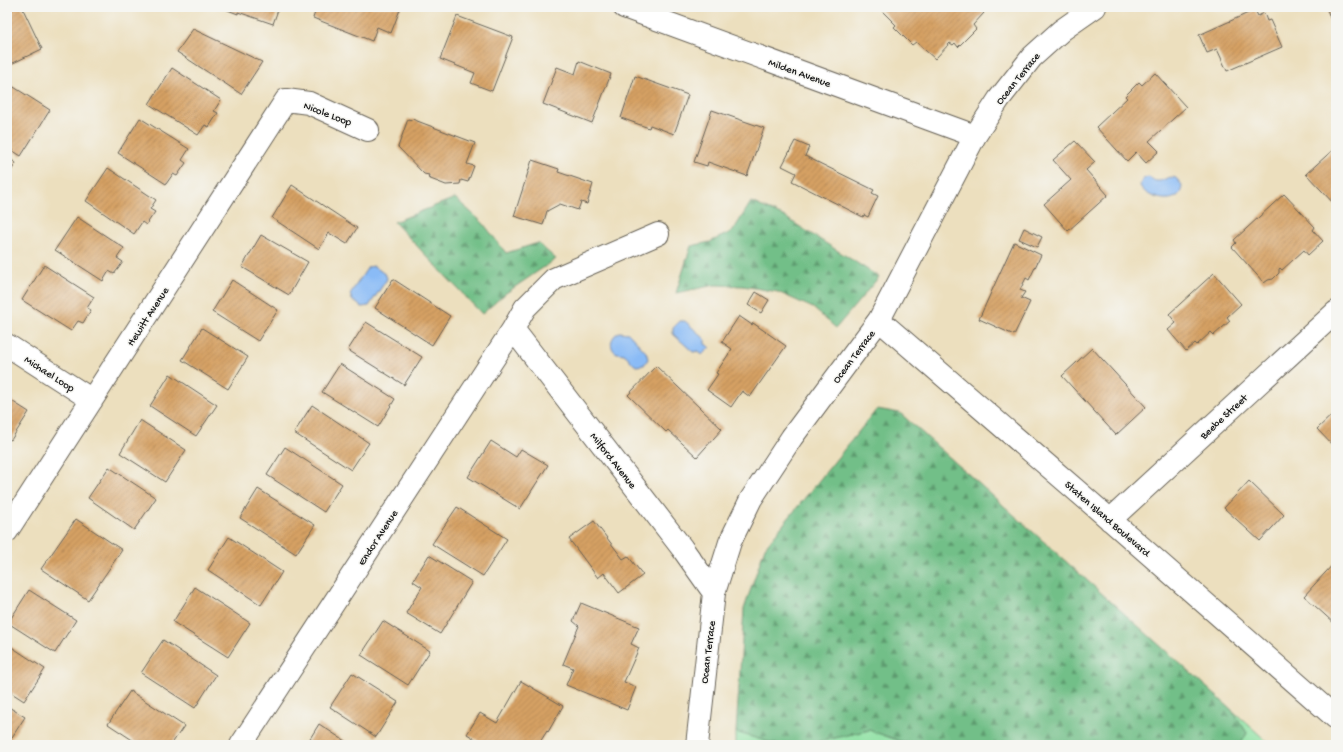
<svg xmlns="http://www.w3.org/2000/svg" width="1343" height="752" font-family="'Gochi Hand',sans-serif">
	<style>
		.grass { fill: #8de1a2; stroke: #547e5f }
		.forest { fill: url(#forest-firs); stroke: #476e52 }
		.water { fill: #8abbf6; stroke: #536c89 }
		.building { fill: url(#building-hatch) }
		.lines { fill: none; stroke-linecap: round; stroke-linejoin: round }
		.street-casing { stroke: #656055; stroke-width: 24 }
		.street { stroke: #fff; stroke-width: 22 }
		.labels { text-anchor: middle; stroke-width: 3; stroke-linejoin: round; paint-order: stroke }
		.street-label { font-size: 11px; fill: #1c1c1c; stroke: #f6f6f2 }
	</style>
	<defs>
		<pattern id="forest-firs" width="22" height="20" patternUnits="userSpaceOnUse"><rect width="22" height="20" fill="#72bf88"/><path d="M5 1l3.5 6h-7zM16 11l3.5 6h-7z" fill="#5d9a6e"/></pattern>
		<pattern id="building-hatch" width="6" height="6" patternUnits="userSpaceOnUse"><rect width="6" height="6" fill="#d6a164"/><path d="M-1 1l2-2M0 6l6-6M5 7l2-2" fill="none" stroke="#ad8252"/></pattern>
	</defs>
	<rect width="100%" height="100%" fill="#f6f6f2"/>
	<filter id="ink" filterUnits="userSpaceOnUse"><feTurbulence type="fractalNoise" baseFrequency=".025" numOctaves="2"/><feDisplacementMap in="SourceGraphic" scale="8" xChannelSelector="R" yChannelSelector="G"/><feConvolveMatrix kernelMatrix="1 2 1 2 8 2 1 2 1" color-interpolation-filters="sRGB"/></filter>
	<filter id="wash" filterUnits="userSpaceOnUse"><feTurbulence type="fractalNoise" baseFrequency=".012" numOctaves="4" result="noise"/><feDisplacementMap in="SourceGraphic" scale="16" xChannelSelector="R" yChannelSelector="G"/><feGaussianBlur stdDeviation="0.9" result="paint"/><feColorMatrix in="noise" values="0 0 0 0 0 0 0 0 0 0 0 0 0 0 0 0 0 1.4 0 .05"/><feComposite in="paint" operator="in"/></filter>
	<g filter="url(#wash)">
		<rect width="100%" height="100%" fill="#ecdfbe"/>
		<path class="grass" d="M1232,710L1271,745H1240L1247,733Z
			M869,730L911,745H805Z
			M736,732L778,745H736Z"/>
		<path class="forest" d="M455,198L483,223L506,253L538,243L556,259L506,293L482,314L394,222Z
			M751,202L783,216L879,277L836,328L813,308L778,292L743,286L715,285L676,293L691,246L710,242L733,231Z
			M877,409L900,413L1232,710L1247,733L1240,745H911L869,730L805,745H778L736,732L744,609L765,547Z"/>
		<path class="water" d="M1148,177C1152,178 1153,181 1157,181C1164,182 1166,175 1176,178L1182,185C1182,209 1143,198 1140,185L1143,179Z
			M374,266L386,275L387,279L369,306L362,307L352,300L350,294L368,267Z
			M680,321H685L705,339V344L710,347L702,355L699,351L693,352L673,334V328Z
			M619,332L628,333L646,352L648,359L644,365L636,366C631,363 629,357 624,354C621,353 618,354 615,352C608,345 612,336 619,332Z"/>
		<g id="blocks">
			<path class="building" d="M7,7H22L42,49L7,66Z
				M220,7H279L273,24L238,12V14Z
				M317,7H401L391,33L377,27L372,41L313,18Z
				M878,7H978L984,13L973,25L976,29L958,47L955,43L953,45L950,43L935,59L916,42L912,45L894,27L896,25Z
				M1326,7H1336V27L1334,28Z
				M1255,10L1258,16L1264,13L1267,21L1270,20L1282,47L1227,71L1217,49L1207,53L1199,35Z
				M457,16L513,37L492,91L471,83L475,73L440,59Z
				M193,29L262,62L241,94L177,52Z
				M579,61L611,74L592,123L543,104L557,67L575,74Z
				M172,68L221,100L214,111L218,113L209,127L205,125L198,135L149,104Z
				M1155,73L1186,107L1149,141L1159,151L1146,163L1136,152L1127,161L1096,127L1127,98L1125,96L1139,82L1142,85Z
				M635,76L688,95L674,134L650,125L649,128L621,118Z
				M9,84L50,110L21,156L7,147V87Z
				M712,110L764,128L747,176L708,162L707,166L694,162Z
				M140,118L189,149L182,160L186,163L177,176L173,174L166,184L118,153Z
				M408,119L412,120V119L475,143L467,164L474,166L468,182L461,180L460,184L446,185L428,178L429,175L424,174L398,147Z
				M795,141L809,147L805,156L874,190L872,193L878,196L868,217L864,215L863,217L792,181L796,173L782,166Z
				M1075,141L1095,162L1086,170L1108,195L1068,231L1044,204L1071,180L1053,160Z
				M1336,147V206L1306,174Z
				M7,157L16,163L7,177Z
				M532,160L559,169L558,172L593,184L587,204L581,202L578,210L560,204L547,211L543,225L514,216Z
				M108,168L156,200L150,209L155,212L146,225L142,222L134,234L86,201Z
				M292,185L357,228L347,244L329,233L319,249L272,218Z
				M1284,194L1315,227L1313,230L1323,241L1308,255L1304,250L1282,270L1280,268L1279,269V273L1273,279L1268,280L1264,283L1232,247L1236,243L1234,240Z
				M77,217L124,248L117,258L123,262L118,269L114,274L109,271L103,281L55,250Z
				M1024,228L1042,237L1037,247L1019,239Z
				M261,235L308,262L289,295L242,267Z
				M1014,242L1041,255L1029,280L1026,278L1020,290L1025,292L1021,298L1030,302L1014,335L979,319Z
				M44,265L94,297L87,308L91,310L83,323L78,321L71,331L22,300Z
				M1214,273L1241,304L1227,317L1230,321L1214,335L1211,332L1197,345L1195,343L1186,351L1168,330L1176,323L1169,314Z
				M393,279L450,316L432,345L375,308Z
				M232,280L278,310L258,341L212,312Z
				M756,292L769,300L761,313L748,305Z
				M739,316L752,325L753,323L786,346L750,397L742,391L731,407L707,390L718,374L716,373L732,349L722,342Z
				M366,322L422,357L404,385L348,350Z
				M202,328L248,357L228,389L182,360Z
				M1092,348L1146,407L1116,435L1062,376Z
				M340,364L395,399L378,427L322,392Z
				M656,366L722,429L697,457L668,430L666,432L628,395Z
				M170,374L217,405L196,436L150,406Z
				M7,398L29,412L11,440L7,438Z
				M312,405L369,443L351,470L294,433Z
				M1336,411V449L1317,429Z
				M140,420L186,450L165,482L120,453Z
				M491,441L516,457L521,449L548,465L520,509L468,477Z
				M285,447L342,484L324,512L267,475Z
				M109,467L156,498L134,530L88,498Z
				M1249,481L1284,515L1260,541L1224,508Z
				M258,489L315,525L296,554L240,518Z
				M457,507L507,539L483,576L432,544Z
				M76,519L122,550L88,600L41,569Z
				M594,521L623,559L628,556L643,575L619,593L604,573L598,578L569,539Z
				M229,537L282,572L261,605L208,570Z
				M429,555L472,582L440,634L406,613L422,587L413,581Z
				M1336,561V625L1304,596Z
				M195,587L250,623L228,657L173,622Z
				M29,590L76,620L55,653L8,623Z
				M581,603L639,627L631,644L639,648L624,682L636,687L627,710L566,685L573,668L563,664L579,626L573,621Z
				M383,621L430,651L408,685L361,655Z
				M163,640L216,675L195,708L141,673Z
				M7,644L45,669L24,701L7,690Z
				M352,673L398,702L376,737L330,707Z
				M521,681L563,706L548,732L547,731L540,742L545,745H485L467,734L480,713L497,723Z
				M130,691L184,726L171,745H140L108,724Z
				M7,706L25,717L7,745Z
				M319,724L351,745H306Z"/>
		</g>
	</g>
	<g filter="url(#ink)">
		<use href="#blocks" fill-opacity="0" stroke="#656055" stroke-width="1"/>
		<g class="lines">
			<g class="street-casing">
				<path id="street" d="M624,7L975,136
					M879,320L1091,503L1336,718
					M513,329L682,548L714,593
					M7,345L92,400
					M1110,520L1336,312
					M7,531L286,100L309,103L368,130
					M241,745L513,329L525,308L554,279L658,234
					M697,745L714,593L730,542L751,499L792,437L879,320L975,136L999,99L1032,57L1062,30L1095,7"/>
			</g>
			<use href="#street" class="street"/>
		</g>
	</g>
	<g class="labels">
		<g class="street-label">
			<text transform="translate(800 72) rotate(20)" y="4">Milden Avenue</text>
			<text transform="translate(1017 78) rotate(-51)" y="4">Ocean Terrace</text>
			<text transform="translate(328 113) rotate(21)" y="4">Nicole Loop</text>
			<text transform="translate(147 316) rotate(-57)" y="4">Hewitt Avenue</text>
			<text transform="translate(853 356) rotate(-53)" y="4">Ocean Terrace</text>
			<text transform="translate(50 373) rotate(33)" y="4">Michael Loop</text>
			<text transform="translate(1223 416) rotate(-43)" y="4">Beebe Street</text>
			<text transform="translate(614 460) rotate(52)" y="4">Milford Avenue</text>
			<text transform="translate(1108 518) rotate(41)" y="4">Staten Island Boulevard</text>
			<text transform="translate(377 537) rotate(-57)" y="4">Endor Avenue</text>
			<text transform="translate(707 652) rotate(-83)" y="4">Ocean Terrace</text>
		</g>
	</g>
	<rect width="1343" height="752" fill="none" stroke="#f6f6f2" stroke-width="24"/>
</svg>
